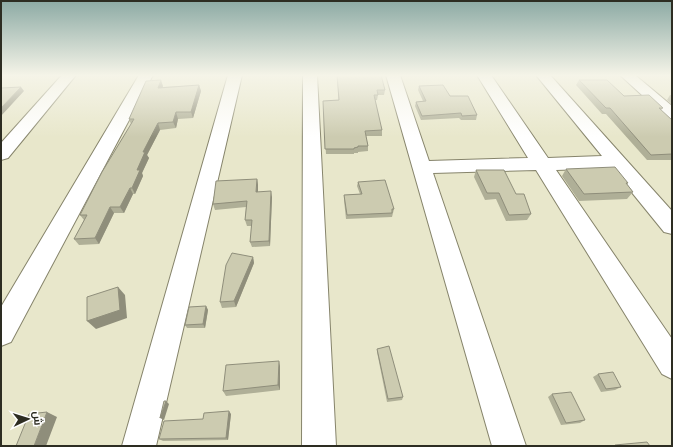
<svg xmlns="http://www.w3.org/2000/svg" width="673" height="447" font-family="'DM Sans',Cairo,sans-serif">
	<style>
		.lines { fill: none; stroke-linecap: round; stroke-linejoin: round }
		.minor-casing { stroke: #86846b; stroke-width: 2 }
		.minor { fill: #fff; fill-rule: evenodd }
		.wall { fill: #afaf97 }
		.shaded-wall { fill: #8f8e7b }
		.building { fill: #cccbb0; stroke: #8f8e7b }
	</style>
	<rect width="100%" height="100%" fill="#e8e7cb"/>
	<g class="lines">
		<g class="minor-casing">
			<path id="minor" d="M62,75H76L8,158L1,160V143Z
				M139,75H153L11,342L1,346V307Z
				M228,75H242L156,446H122Z
				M303,75H317L336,446H302Z
				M386,75H400L429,161L528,158L477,75H491L548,158L602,156L536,75H550L672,211V234L664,232L612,168L556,170L672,339V379L662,374L536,170L433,173L526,446H492Z
				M620,75H635L672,106V119L666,117Z"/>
		</g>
		<use href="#minor" class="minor"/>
	</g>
	<path class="wall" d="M337,75L385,90L384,95H378L377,100H375L382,130V136H366L368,146V151L358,152V153H354V154H326L323,101L339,100Z
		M579,80L624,96L663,108L661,110L672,120V160H647L606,114H602L576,85Z
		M199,85L201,91L193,118L178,119L176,128L160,130L147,155L149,158L142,173L143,176L135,194H133L124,213H114L99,244L79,245L74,239L84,220L80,215L131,124L129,119L163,86V87Z
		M419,86L450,96L477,115L476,120H461L459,118L421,120L415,106L416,102L423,101L418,90Z
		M670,95H672V104L667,100Z
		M566,169L628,183L627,184L633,192L627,199L579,201L562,176Z
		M476,170L516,194L531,214L527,220L506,221L496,199L485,200L474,177Z
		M257,179L258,185V192L272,197L270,246L252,247L250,242L252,226H247L245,220L246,207L215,210L213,204Z
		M358,182L394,209L392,217L346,219L344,200V195L360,194L357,186Z
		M253,257L254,263L236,307L222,308L220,302Z
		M206,306L208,310L205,328H187L185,325Z
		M377,349L403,397L402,400L387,402L377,352Z
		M280,366V390L226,396L223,391Z
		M598,374L621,387L615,390L601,392L593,377Z
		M552,394L585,420L580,423L561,425L548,397Z
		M231,414L228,440L163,441L159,439L203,419Z"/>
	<path class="shaded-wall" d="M161,80L163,86L160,94L158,88Z
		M199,85L201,91L193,118L191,112Z
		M21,87L24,91L1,116V108Z
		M176,112L178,119L176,128L173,122Z
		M158,123L160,130L147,155L149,158L142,173L143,176L135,194L132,188L137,170L143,152Z
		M257,179L258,185V198L256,192Z
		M130,188L133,194L124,213L120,207Z
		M271,191L272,197L270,246L269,241Z
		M110,207L114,213L99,244L95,238Z
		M253,257L254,263L236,307L234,301Z
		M118,287L125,295L127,318L96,329L87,321Z
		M206,306L208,310L205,328L203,324Z
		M279,361L280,366V390L278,385Z
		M166,401L169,404L164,420L160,418Z
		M229,411L231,414L228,440L226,438Z
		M47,412L57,417L46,446H34Z"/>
	<path class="building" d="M337,75H381L385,90H377L378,95H374L382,130L365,131L368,146H358V147L354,148V149H325L323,101L339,100Z
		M161,80L158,88L199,85L191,112H176L173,122L158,123L143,152H145L137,170H140L132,188H130L120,207H110L95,238L74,239L87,215H80L102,172L134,119H129L146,81Z
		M579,80H607L624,96L649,95L663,108H659L672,120V154L651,155L610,108H606Z
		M443,85L450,96H468L477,115L462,116L461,113L422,116L416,102L426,101L419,86Z
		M21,87L1,108V88Z
		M615,167L628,183H626L633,192L584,194L566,169Z
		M476,170H504L516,194H524L531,214L509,215L499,193H487Z
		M257,179L256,192L271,191L269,241L250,242L252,220H245L247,201L213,204L216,181Z
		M385,180L394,209H392V213L347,215L344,195L362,194L358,182Z
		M232,253L253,257L234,301L220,302L226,265Z
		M118,287L120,310L87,321V297Z
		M206,306L203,324L185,325L189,307Z
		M389,346L403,397L388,399L377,349Z
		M279,361L278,385L223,391L226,365Z
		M613,372L621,387L606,389L598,374Z
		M571,392L585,420L566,423L552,394Z
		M164,401H166L160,418Z
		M229,411L226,438L159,439L164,421L203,419L204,413Z
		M47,412L34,446H16L29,414Z
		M647,442L650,446H615V445Z"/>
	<linearGradient id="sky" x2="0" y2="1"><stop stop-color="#8caaa4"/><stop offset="0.55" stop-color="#f5f4e8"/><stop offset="1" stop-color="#f5f4e8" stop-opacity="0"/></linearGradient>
	<rect width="673" height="137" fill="url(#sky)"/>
	<rect width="673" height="447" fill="none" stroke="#2d2d22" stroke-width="4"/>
	<g transform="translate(28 419) rotate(86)" stroke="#ffffff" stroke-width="3" paint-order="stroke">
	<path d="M0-3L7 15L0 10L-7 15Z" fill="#2d2d22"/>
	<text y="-6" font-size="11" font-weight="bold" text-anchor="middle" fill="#2d2d22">ش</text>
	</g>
</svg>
